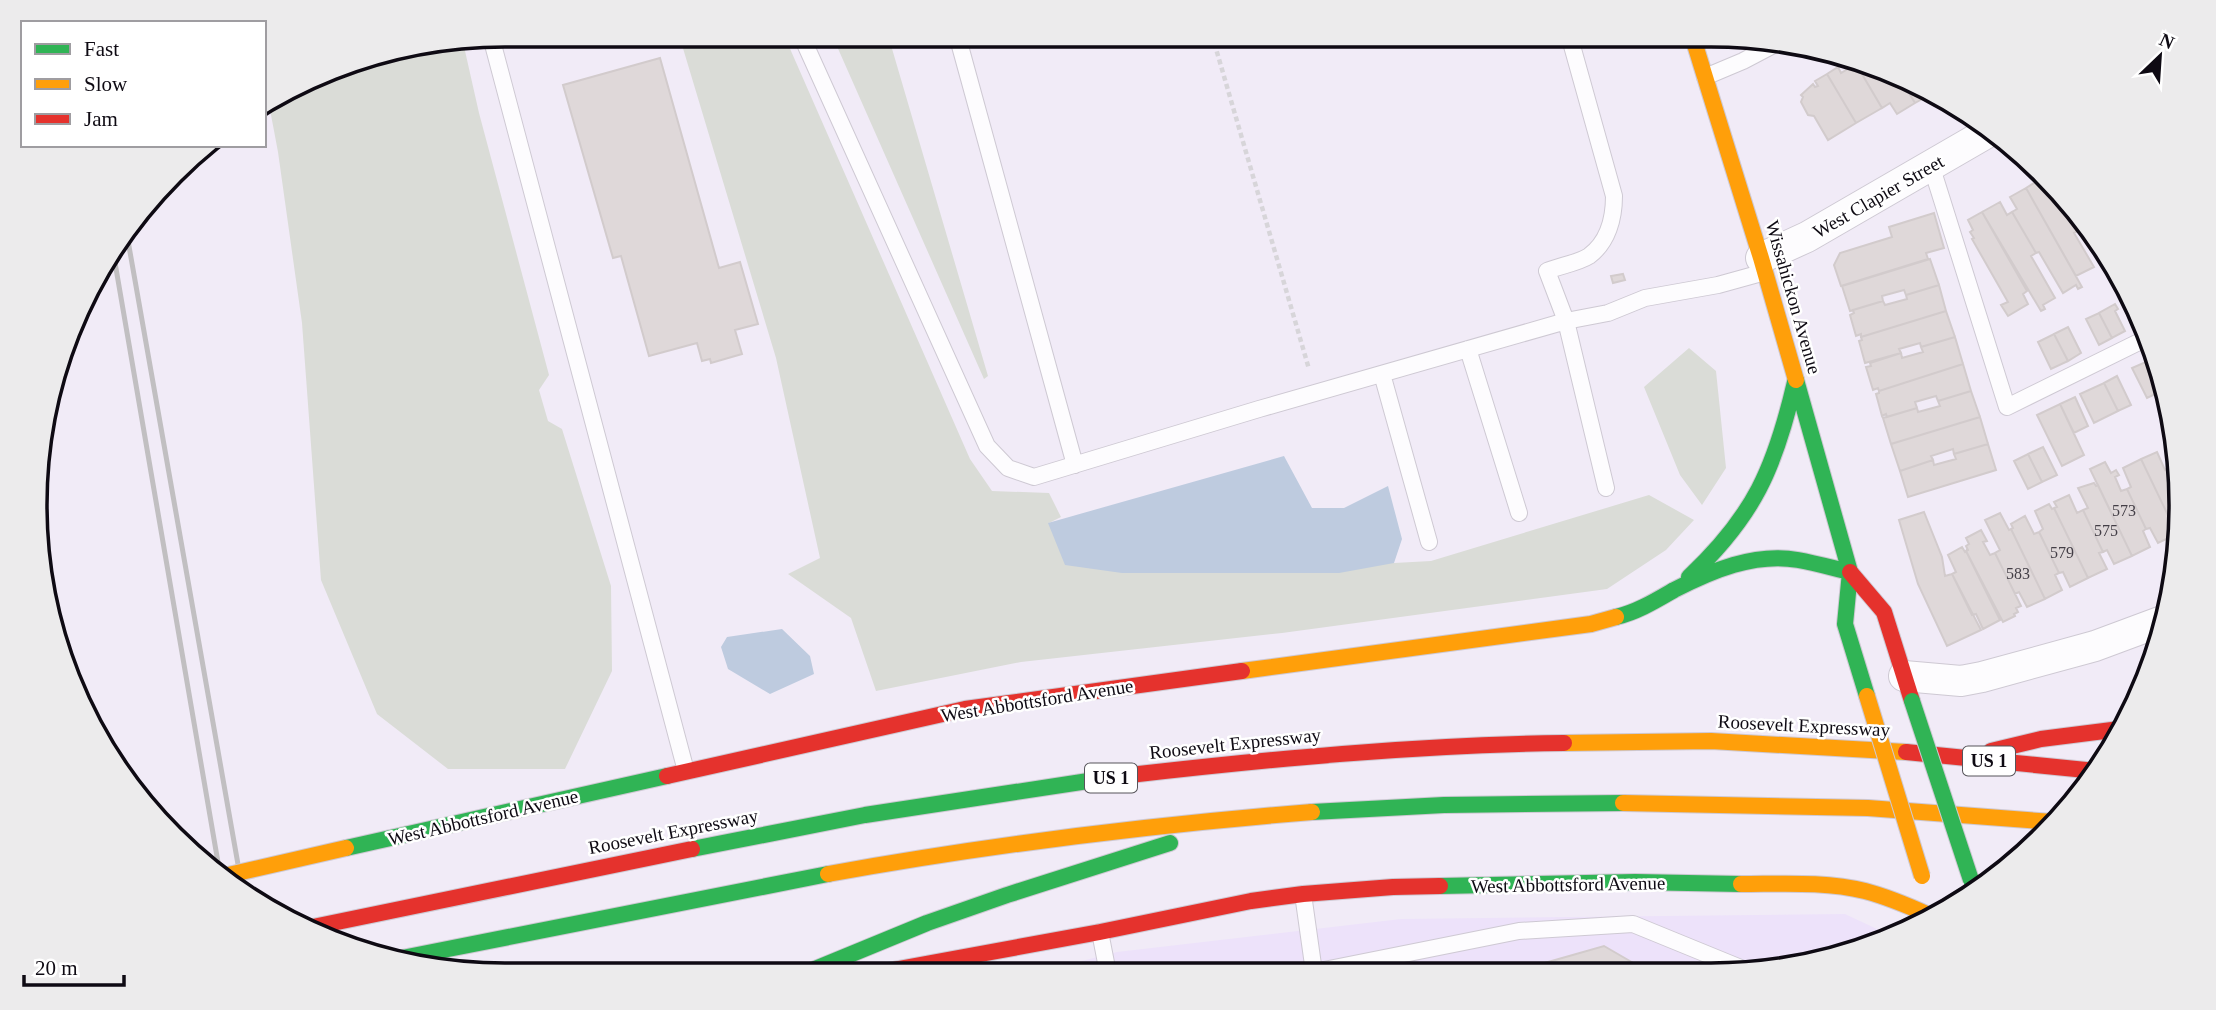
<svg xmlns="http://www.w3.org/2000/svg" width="2216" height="1010" font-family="'Times New Roman',serif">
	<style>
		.built { fill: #ede2fa }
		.green { fill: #dadcd7 }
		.water { fill: #becbdf }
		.building { fill: #dfd8d9; stroke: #d2cbcc; stroke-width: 2 }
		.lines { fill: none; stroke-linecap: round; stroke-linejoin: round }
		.lane-casing { stroke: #cec9d3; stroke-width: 18 }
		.street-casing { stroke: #cec9d3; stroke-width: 32 }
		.fast-casing { stroke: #cec9d3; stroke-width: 18 }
		.slow-casing { stroke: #cec9d3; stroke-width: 18 }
		.jam-casing { stroke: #cec9d3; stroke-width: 18 }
		.path { stroke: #d7d5d9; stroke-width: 4.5; stroke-dasharray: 5 3.5; stroke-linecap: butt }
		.lane { stroke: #fdfcfe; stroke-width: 16 }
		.street { stroke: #fdfcfe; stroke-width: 30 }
		.fast { stroke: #30b455; stroke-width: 16 }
		.slow { stroke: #ff9f0a; stroke-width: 16 }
		.jam { stroke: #e5322d; stroke-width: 16 }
		.rail { stroke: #c1bfc1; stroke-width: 5 }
		.fast-bridge-casing { stroke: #cec9d3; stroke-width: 18; stroke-linecap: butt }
		.slow-bridge-casing { stroke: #cec9d3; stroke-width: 18; stroke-linecap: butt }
		.fast-bridge { stroke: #30b455; stroke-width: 16 }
		.slow-bridge { stroke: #ff9f0a; stroke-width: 16 }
		.labels { text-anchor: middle; stroke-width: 5; stroke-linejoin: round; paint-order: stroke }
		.number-label { font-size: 16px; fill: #433e46 }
		.shield { fill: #fff; stroke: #56545a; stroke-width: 2 }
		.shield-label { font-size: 18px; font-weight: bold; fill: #0e0a13 }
		.street-label { font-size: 19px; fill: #0e0a13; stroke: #fff }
		.rim { fill: none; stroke: #0e0a13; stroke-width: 3.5 }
	</style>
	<rect width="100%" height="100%" fill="#f1ebf7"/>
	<path class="built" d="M1845,914L1894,937L1773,971L1035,973L1117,952L1401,919Z"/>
	<path class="green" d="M679,35H784L970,459L992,491L1049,493L1061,517L1049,523L1394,563L1431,561L1649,495L1694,520L1666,550L1607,589L1282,633L1021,662L876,691L851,618L788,574L820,558L776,358Z
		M832,35H888L988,376L984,379Z
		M463,42L479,113L549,375L539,390L548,421L562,429L611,586L612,671L565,769H448L377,714L321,580L302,323L278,152L268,99L354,60Z
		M1689,348L1716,371L1726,468L1702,505L1680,475L1644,387Z"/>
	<path class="water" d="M1284,456L1312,508H1344L1388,486L1402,539L1394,563L1339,573H1122L1065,565L1048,523Z
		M782,629L810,656L814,674L770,694L728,669L721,647L727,637Z"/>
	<path class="building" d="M660,58L719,268L740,262L758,324L735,330L742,354L711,363L710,359L702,361L697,343L649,356L621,256L613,258L563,85Z
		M1860,61L1898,75L1915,103L1897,114L1890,103L1882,108L1856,64Z
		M1856,64L1882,108L1856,123L1827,74L1838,67L1841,73Z
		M1827,74L1856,123L1828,140L1814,116L1808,115L1801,102L1803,97L1801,95L1813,84L1815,87L1818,86L1815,81Z
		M1898,75L1933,93L1915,103Z
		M2042,178L2049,191L2055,188L2080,230L2074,233L2094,267L2076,276L2026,188Z
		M2026,188L2082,287L2078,289L2076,285L2063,293L2039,252L2036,253L2012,212L2017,209L2010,197Z
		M2055,188L2102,244L2109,258L2102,262L2083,228L2080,230Z
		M2000,202L2007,215L2012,212L2036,253L2031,256L2055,298L2043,305L2045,309L2041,311L1982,212Z
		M1982,212L2027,291L2023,294L2028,304L2008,316L2001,305L2008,302L1972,239L1974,238L1970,232L1973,230L1968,220Z
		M1934,213L1944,248L1926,253L1928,259L1841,286L1834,265L1840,253L1892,237L1889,227Z
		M1930,259L1939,285L1906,295L1904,290L1882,296L1883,301L1850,311L1842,286Z
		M1623,274L1625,280L1613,283L1611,276Z
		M1939,285L1946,311L1861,337V334L1856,336L1850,315L1854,313L1853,310L1883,301L1885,305L1907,299L1906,295Z
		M2115,304L2118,309L2115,311L2125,331L2112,338L2099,313Z
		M1946,311L1955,337L1921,347L1920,343L1899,349L1901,353L1865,363L1859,341L1862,340L1861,337Z
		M2099,313L2112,338L2099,345L2086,319Z
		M2068,327L2081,353L2068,361L2054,334Z
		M2054,334L2068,361L2051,369L2038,342Z
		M1955,337L1963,364L1879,391L1878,388L1873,390L1866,367L1871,366L1870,363L1901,353L1902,358L1923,352L1921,347Z
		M2155,358L2165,390L2162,391L2148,361Z
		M2148,361L2162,391L2147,398L2132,368Z
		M1963,364L1971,391L1938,401L1936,396L1915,402L1917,408L1887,417L1886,414L1882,416L1876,394L1879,393V391Z
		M2117,376L2131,405L2118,411L2104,383Z
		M2104,383L2118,411L2094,423L2080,394Z
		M1971,391L1980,417L1891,444L1883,418L1917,408L1918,412L1940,406L1938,401Z
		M2075,397L2088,426L2074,433L2060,404Z
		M2060,404L2084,455L2062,466L2037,415Z
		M1980,417L1988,444L1954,454L1953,449L1931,456L1933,460L1900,471L1891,444Z
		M2175,440L2179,483L2171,467L2176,464L2166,444Z
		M1988,444L1996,470L1908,497L1900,471L1933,460L1934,465L1956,459L1954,454Z
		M2043,447L2057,475L2042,482L2028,454Z
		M2157,452L2165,470L2171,467L2179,483L2181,505L2177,534L2141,459Z
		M2028,454L2042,482L2028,489L2014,461Z
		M2141,459L2177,534L2158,543L2150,528L2146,529L2127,489L2131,487L2123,468Z
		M2105,462L2111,473L2116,470L2119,475L2115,477L2121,491L2127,489L2146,529L2143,531L2150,547L2132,556L2090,469Z
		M2094,483L2096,486L2098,485L2132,556L2114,564L2107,550L2103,552L2083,510L2088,508L2078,488Z
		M2069,495L2077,513L2083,510L2103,552L2099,553L2107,569L2088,578L2054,508L2057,507L2054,502Z
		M2049,504L2052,509L2054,508L2088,578L2070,587L2063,572L2059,573L2039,532L2043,529L2035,511Z
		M1924,512L1942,557L1945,576L1952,574L1981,630L1947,646L1918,584L1899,520Z
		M2000,513L2009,530L2011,529L2045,599L2027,607L2019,592L2015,594L1995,553L2000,550L1985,520Z
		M2025,516L2034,534L2039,532L2059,573L2055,575L2062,590L2045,599L2011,529L2013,528L2011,524Z
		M1981,530L1987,541L1983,542L1990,555L1995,553L2021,606L2016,608L2018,612L2014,614L2015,616L2003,622L1966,551L1968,550L1966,546L1969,544L1966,538Z
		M1962,547L1965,552L1966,551L2000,620L1983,629L1976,614L1972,615L1952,574L1956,572L1948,555Z
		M1604,946L1647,971L1513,972Z"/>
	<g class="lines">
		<g class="lane-casing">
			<path id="lane" d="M801,35L987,446L1008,468L1034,477L1259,409L1566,321L1608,313L1645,298L1718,285L1765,272
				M957,35L1075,465
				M1569,35L1614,196C1614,218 1608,242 1589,256C1578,263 1559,266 1547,271L1566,321L1606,488
				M491,37L686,771
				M1705,77L1743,61L1779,42
				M1931,165L2007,407L2149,337
				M1468,349L1519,513
				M1382,374L1429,542
				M1303,894L1314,972
				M1100,932L1108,973
				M1314,972L1519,931L1633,924L1748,971"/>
		</g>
		<g class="street-casing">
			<path id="street" d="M1761,258L1807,237L1992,130
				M1904,676L1961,681L1982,677L2095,646L2165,620"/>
		</g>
		<g class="fast-casing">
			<path id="fast" d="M1796,380L1850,572L1845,624L1867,696
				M1689,577C1754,516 1775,468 1795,382
				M1616,617C1637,612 1655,601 1674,590C1711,571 1755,552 1798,560C1815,563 1833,568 1850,572
				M1312,812L1444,805L1623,803
				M346,848L667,776
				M692,849L865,815L1121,776
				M1440,886L1635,882L1741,884
				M392,960L828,874
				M803,974L927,923L1007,895L1170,843"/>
		</g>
		<g class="slow-casing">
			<path id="slow" d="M1692,35L1761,258L1796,380
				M1242,671L1591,624L1616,617
				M1564,743L1711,741L1906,752
				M1623,803L1868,808L2053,822
				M828,874C988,845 1150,825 1312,812
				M1741,884C1781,884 1826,881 1865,891C1888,897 1909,906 1931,916"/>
		</g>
		<g class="jam-casing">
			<path id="jam" d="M1850,572L1884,612L1912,701
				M1991,751L2041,739L2120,729
				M1906,752L2096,771
				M667,776L965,709L1242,671
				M1121,776C1269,759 1416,745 1564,743
				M308,928L692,849
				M871,974L1100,932L1251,901L1303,894L1393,887L1440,886"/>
		</g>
		<path class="path" d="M1212,35L1309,369"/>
		<use href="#lane" class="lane"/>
		<use href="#street" class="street"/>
		<use href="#fast" class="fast"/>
		<use href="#slow" class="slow"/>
		<use href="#jam" class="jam"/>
		<path class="rail" d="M127,235L242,887
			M113,251L220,874"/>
		<g class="fast-bridge-casing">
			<path id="fast-bridge" d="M1912,701L1971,880"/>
		</g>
		<g class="slow-bridge-casing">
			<path id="slow-bridge" d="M1867,696L1922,876
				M224,876L346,848"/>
		</g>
		<use href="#fast-bridge" class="fast-bridge"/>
		<use href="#slow-bridge" class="slow-bridge"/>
	</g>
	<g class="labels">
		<g class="number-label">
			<text x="2124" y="516">573</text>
			<text x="2106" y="536">575</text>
			<text x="2062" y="558">579</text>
			<text x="2018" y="579">583</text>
		</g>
		<g class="shield">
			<rect x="1963" y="746.5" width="52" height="29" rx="5"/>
			<rect x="1085" y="763.5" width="52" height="29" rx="5"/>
		</g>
		<g class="shield-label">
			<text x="1989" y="767">US 1</text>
			<text x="1111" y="784">US 1</text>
		</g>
		<g class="street-label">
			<text transform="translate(1878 196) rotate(-30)" y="7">West Clapier Street</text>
			<text transform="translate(1794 297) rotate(74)" y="7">Wissahickon Avenue</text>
			<text transform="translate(1037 700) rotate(-9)" y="7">West Abbottsford Avenue</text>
			<text transform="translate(1804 725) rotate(3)" y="7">Roosevelt Expressway</text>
			<text transform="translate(1235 743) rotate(-6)" y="7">Roosevelt Expressway</text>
			<text transform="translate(483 817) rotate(-13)" y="7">West Abbottsford Avenue</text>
			<text transform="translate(673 831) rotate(-11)" y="7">Roosevelt Expressway</text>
			<text transform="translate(1568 884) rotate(-1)" y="7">West Abbottsford Avenue</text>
		</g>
	</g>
	<path d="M0 0H2216V1010H0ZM505 47H1711A458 458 0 0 1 2169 505V505A458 458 0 0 1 1711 963H505A458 458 0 0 1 47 505V505A458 458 0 0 1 505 47Z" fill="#ecebec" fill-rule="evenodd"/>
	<path class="rim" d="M505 47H1711A458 458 0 0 1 2169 505V505A458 458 0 0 1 1711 963H505A458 458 0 0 1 47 505V505A458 458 0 0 1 505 47Z"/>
	<rect x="21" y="21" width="245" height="126" fill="#ffffff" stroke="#9f9da1" stroke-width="2"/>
	<rect x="35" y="44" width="35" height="10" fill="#30b455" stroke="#9f9da1" stroke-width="2"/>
	<text x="84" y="56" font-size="21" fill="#0e0a13">Fast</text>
	<rect x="35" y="79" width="35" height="10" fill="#ff9f0a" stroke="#9f9da1" stroke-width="2"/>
	<text x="84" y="91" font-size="21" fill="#0e0a13">Slow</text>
	<rect x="35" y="114" width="35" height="10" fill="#e5322d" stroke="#9f9da1" stroke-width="2"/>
	<text x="84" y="126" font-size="21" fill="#0e0a13">Jam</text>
	<g transform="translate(2160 56) rotate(25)" stroke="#ffffff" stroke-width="5" paint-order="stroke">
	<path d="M0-5L12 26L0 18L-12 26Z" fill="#0e0a13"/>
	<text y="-10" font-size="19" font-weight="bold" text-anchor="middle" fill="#0e0a13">N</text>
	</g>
	<path d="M24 975v10h100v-10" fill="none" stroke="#0e0a13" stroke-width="3.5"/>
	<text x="35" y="975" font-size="21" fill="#0e0a13" stroke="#ffffff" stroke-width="5" paint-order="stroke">20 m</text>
</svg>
